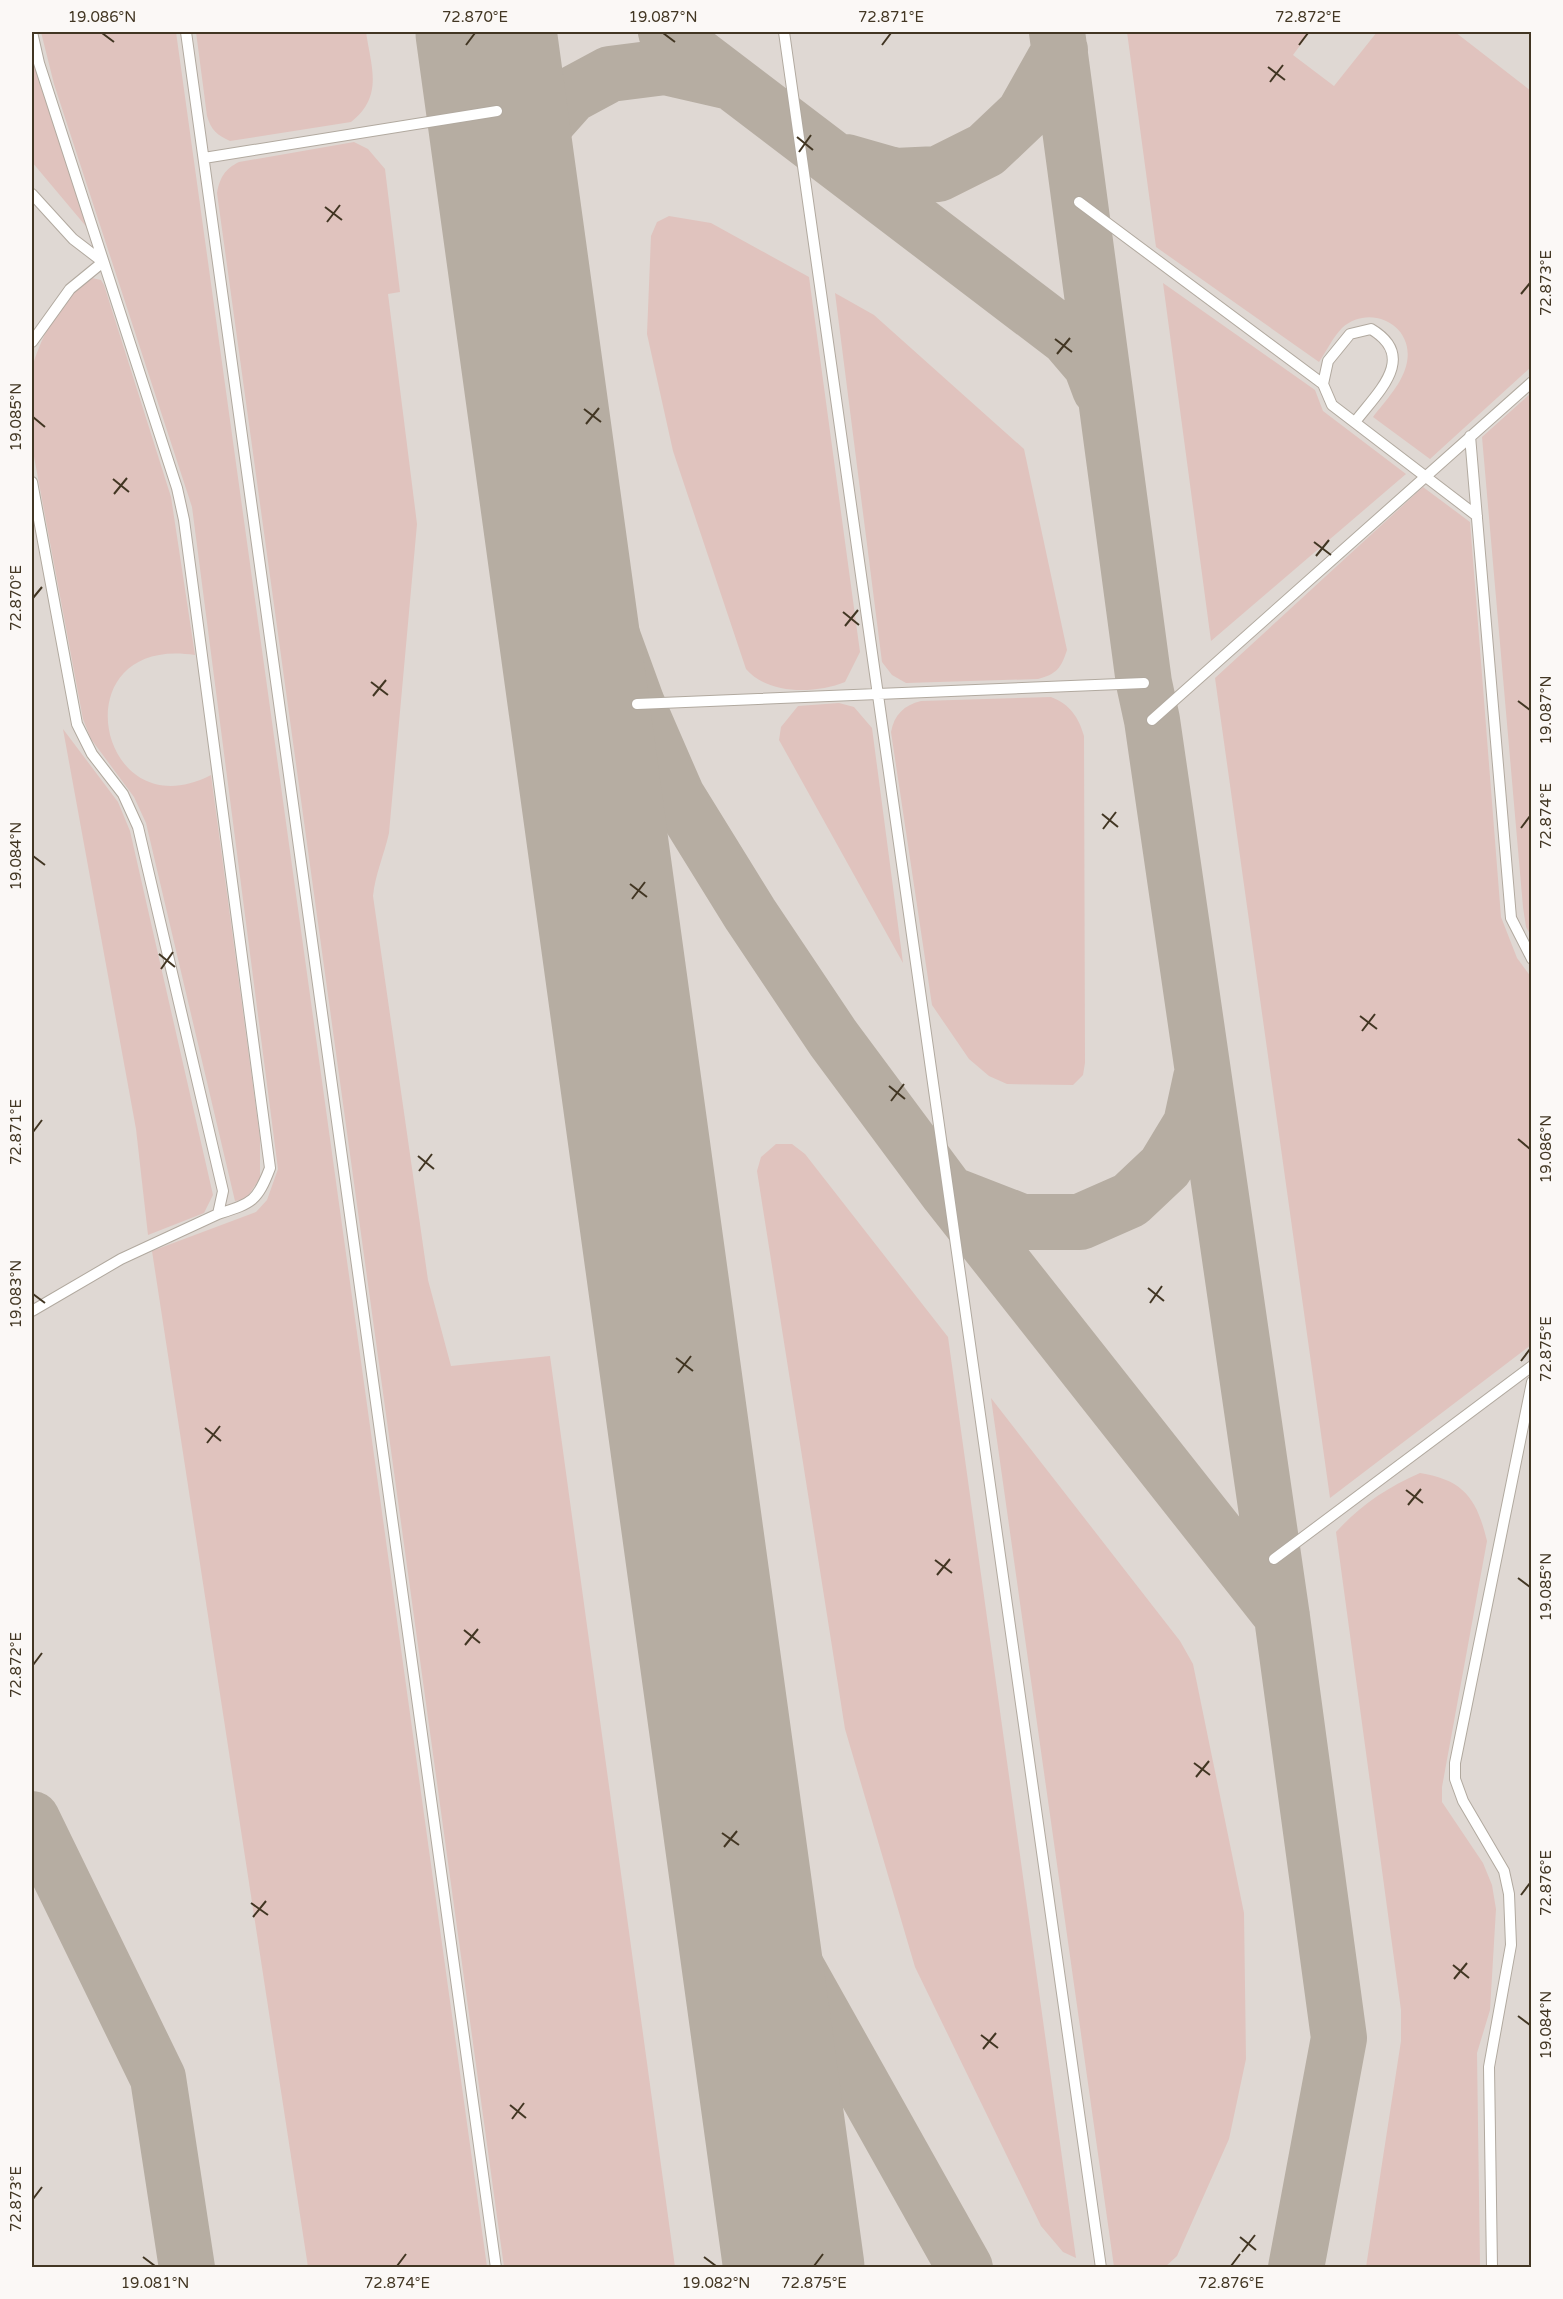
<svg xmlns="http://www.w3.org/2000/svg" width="1563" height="2299" font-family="'Varela Round',sans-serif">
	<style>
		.built { fill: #dfd8d3 }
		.green { fill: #e0c3be }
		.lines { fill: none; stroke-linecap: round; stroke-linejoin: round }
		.taxiway { stroke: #b6ada2; stroke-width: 56 }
		.runway { stroke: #b6ada2; stroke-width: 141 }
		.service-casing { stroke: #b1a99f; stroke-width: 12 }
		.service { stroke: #fff; stroke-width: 10 }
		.ticks { fill: none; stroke: #423623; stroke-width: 2 }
		.neatline { fill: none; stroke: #423623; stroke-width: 2 }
		.ticks-label { font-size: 15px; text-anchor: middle; fill: #423623 }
	</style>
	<rect width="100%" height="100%" fill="#efe9e5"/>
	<path class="built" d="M32,32H1531V2267L32,2268Z"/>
	<path class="green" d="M32,32L95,237L32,162Z
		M41,32H176L487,2267H308L152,1251L256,1212L267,1200L278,1169L192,507L54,84Z
		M196,32H366C371,67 384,96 351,122L230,141C217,135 211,130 207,116Z
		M1127,32H1310L1293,55L1334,86L1377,32H1455L1531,91V367L1430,459L1373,417C1386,400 1403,383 1407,362C1414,325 1370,303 1342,328C1333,337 1326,352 1319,362L1156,247Z
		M354,142L368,149L385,169L400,292L388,294L417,524L389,833C384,855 375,875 373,896L428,1280L451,1366L550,1356L675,2267H504L217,193C220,177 225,169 239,162Z
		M669,216L711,223L809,277L860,652L845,682C815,694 768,695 746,669L673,451L647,334L651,236L657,222Z
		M92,278L101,280L104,285L171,497L195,655C58,634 97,834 211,775L260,1138V1178L246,1199L235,1201L146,823L134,797L91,739L83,719L32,446V369C37,346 61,298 79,282C82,280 88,279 92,278Z
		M1163,283L1315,390L1323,411L1406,474L1211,641Z
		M835,293L874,315L1024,449L1067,650C1061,668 1057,674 1038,679L906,683L892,675L882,662Z
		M1531,393V936L1526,927L1523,907L1482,437Z
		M1423,487L1470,522L1501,917L1517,958L1531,977V1345L1330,1498L1215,678Z
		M1051,697C1070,704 1079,718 1084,736L1085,1063L1083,1075L1073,1085L1007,1084L989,1076L969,1059L932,1005L891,732C894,715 904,705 921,701Z
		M839,703L854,707L872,728L903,963L779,740L781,727L798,706Z
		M63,729L118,802L130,831L213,1195L204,1213L148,1235L136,1129Z
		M776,1144H792L805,1154L948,1337L1076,2258L1063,2252L1041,2226L915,1967L845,1729L757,1171L761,1157Z
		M991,1398L1180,1641L1193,1664L1244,1913L1246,2059L1229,2139L1177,2256L1165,2267H1114Z
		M1420,1473C1464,1480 1477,1499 1487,1541L1442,1787V1802L1483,1863L1492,1885L1496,1909L1490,2010L1477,2053L1480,2267H1366L1401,2041V2010L1336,1532C1361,1505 1386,1488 1420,1473Z"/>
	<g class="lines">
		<path class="taxiway" d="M666,32L1068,338L1091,365L1100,389
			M1057,32L1144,683L1152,720L1282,1617L1339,2038L1296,2268
			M846,162L895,176L938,174L986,150L1024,114L1060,50
			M509,201L538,132L571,95L610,74L665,67L726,81
			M536,398L609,627L637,704L677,796L750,914L833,1038L948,1193L1282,1616
			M950,1194L1022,1222H1080L1130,1200L1165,1167L1191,1124L1201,1078
			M32,1819L158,2078L187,2268
			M738,1863L965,2268"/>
		<path class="runway" d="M486,32L794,2268"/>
		<g class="service-casing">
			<path id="service" d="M32,32L39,63L177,488L184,520L270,1168C257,1202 252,1203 218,1214
				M186,32L496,2268
				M784,32L1101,2268
				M204,158L497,111
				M32,194L73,239L103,262L70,289L32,342
				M1079,202L1323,384
				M1355,422C1378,392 1418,357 1371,329L1350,334L1328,361L1323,384L1332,405L1477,516
				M1470,436L1511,918L1532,959
				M32,482L77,724L92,754L123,794L138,827L223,1191L218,1214L121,1259L32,1311
				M637,704L1144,683
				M1152,720L1532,382
				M1274,1559L1532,1366
				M1492,2268L1489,2067L1511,1945L1509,1894L1504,1871L1463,1801L1455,1779V1763L1532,1382"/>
		</g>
		<use href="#service" class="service"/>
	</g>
	<path class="ticks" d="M102,33L114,42M663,33L675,42M466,45L475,33M882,45L891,33M1299,45L1308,33M1268,67L1285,80M1270,82L1283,65M797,137L813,150M799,152L811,135M325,207L342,220M327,222L340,205M1521,294L1530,283M1055,339L1072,352M1057,354L1070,338M584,409L601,422M33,417L45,427M586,424L599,408M113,479L129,492M114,494L127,478M1314,542L1331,555M1316,556L1329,540M33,598L42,587M843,612L859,625M845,626L858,610M371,682L388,695M373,696L386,680M1518,701L1530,710M1102,814L1118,827M1521,828L1530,816M1103,829L1116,812M33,856L45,865M630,884L647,897M632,899L645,882M159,954L175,967M161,969L173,952M1360,1016L1377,1029M1362,1031L1375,1014M889,1086L905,1099M891,1101L904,1084M33,1132L42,1120M1518,1139L1530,1149M418,1156L434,1169M419,1171L432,1154M1148,1288L1164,1301M33,1294L45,1303M1150,1303L1162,1286M676,1358L693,1371M1521,1361L1530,1349M678,1373L691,1356M205,1428L221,1441M207,1443L220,1426M1406,1490L1423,1503M1408,1505L1421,1489M935,1560L952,1573M937,1575L950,1559M1518,1578L1530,1587M464,1630L480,1643M465,1645L478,1629M33,1665L42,1653M1194,1763L1210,1775M1196,1777L1209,1761M722,1833L739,1845M724,1847L737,1831M1521,1895L1530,1883M251,1903L268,1915M253,1917L266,1901M1453,1965L1469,1978M1454,1979L1467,1963M1518,2016L1530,2025M981,2035L998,2048M983,2049L996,2033M510,2105L526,2118M512,2119L524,2103M33,2199L42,2187M1240,2237L1256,2250M1242,2252L1255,2235M143,2257L155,2266M704,2257L716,2266M397,2266L406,2254M814,2266L823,2254M1231,2266L1240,2254"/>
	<rect width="1563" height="2299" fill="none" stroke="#fbf8f6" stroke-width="66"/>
	<rect x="33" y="33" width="1497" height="2233" class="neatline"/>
	<g class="ticks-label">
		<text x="102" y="22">19.086°N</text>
		<text x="475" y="22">72.870°E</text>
		<text x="663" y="22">19.087°N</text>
		<text x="891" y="22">72.871°E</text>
		<text x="1308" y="22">72.872°E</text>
		<text transform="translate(1546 283) rotate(-90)" y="5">72.873°E</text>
		<text transform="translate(16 417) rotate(-90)" y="5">19.085°N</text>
		<text transform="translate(16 598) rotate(-90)" y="5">72.870°E</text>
		<text transform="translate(1546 710) rotate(-90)" y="5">19.087°N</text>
		<text transform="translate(1546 816) rotate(-90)" y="5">72.874°E</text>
		<text transform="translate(16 856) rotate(-90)" y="5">19.084°N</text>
		<text transform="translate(16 1132) rotate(-90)" y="5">72.871°E</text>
		<text transform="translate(1546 1149) rotate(-90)" y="5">19.086°N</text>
		<text transform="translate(16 1294) rotate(-90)" y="5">19.083°N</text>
		<text transform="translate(1546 1349) rotate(-90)" y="5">72.875°E</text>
		<text transform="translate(1546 1587) rotate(-90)" y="5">19.085°N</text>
		<text transform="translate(16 1665) rotate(-90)" y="5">72.872°E</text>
		<text transform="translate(1546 1883) rotate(-90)" y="5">72.876°E</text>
		<text transform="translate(1546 2025) rotate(-90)" y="5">19.084°N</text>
		<text transform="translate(16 2199) rotate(-90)" y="5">72.873°E</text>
		<text x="155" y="2288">19.081°N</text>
		<text x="397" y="2288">72.874°E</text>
		<text x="716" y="2288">19.082°N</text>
		<text x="814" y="2288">72.875°E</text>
		<text x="1231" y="2288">72.876°E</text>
	</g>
</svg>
